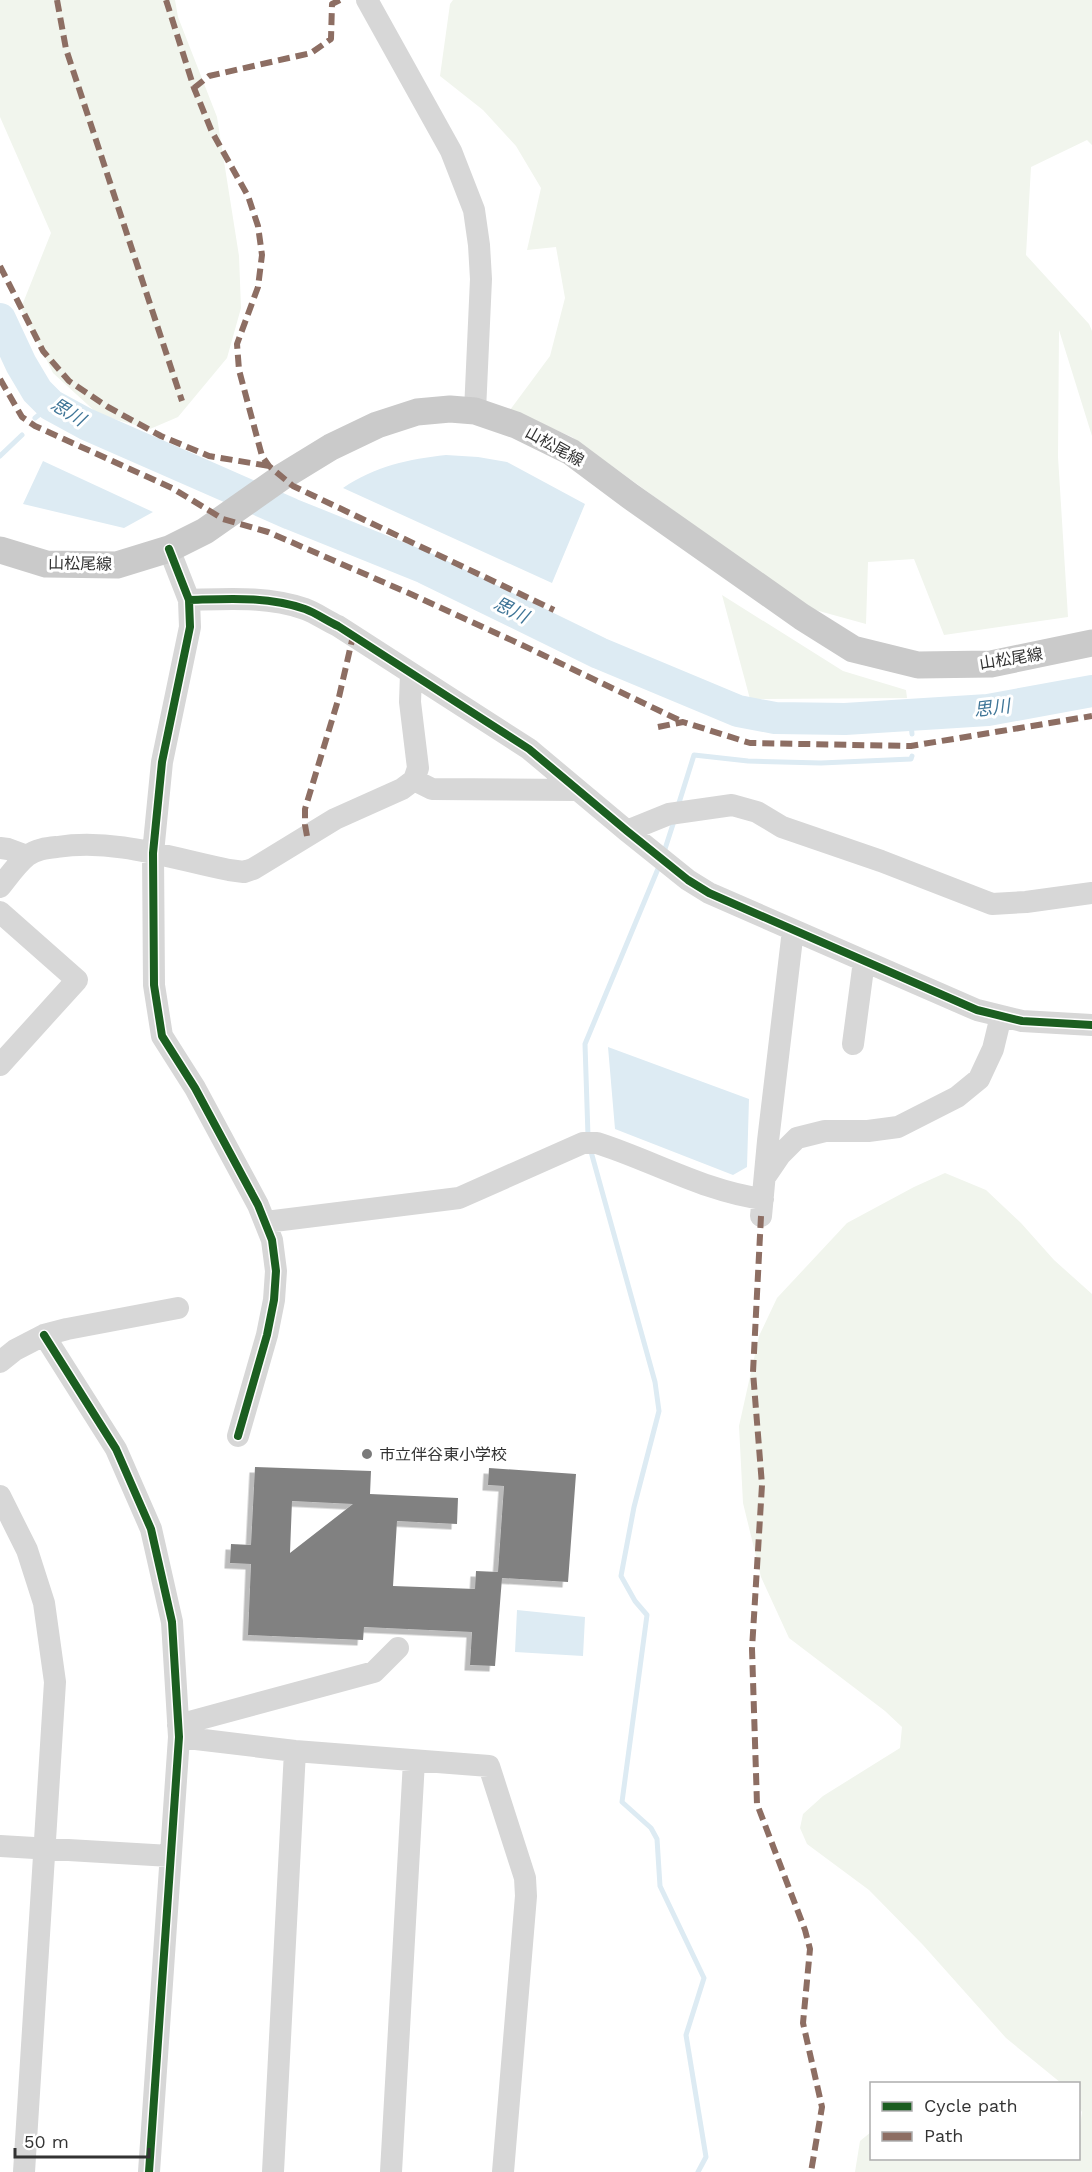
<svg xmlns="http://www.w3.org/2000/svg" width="1092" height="2172" font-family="'Work Sans','Noto Sans JP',sans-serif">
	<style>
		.green { fill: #f1f5ed }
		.water { fill: #ddebf3 }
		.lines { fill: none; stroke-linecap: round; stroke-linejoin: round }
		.stream { stroke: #ddebf3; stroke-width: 5 }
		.river { stroke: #ddebf3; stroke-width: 32 }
		.building { fill: #818181; fill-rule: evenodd; filter: url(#shadow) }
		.minor { stroke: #d7d7d7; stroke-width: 22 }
		.major { stroke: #cacaca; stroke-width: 27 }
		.quiet { stroke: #8d6e63; stroke-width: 6; stroke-dasharray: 12 6; stroke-linecap: butt }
		.cycleway-casing { stroke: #fff; stroke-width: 11 }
		.cycleway { stroke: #1b5e20; stroke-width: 8 }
		.poi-dot { fill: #7a7a7a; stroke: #fff; stroke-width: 2 }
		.labels { text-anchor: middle; stroke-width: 6; stroke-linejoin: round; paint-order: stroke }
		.street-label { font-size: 16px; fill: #333; stroke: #fff }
		.poi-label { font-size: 16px; fill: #333; stroke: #fff; text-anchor: start }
		.water-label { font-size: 18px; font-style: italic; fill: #3f7597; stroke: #fff }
	</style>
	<defs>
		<filter id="shadow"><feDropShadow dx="-5.5" dy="5.5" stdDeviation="0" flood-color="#0004"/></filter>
	</defs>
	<rect width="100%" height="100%" fill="#fff"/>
	<path class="green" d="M0,0H175L178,17L217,117L239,256L241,308L227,358L178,417L150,429L99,415L53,373L21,308L51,233L0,117Z
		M453,0H1092V145L1087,140L1031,167L1026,255L1089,324L1092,331V436L1059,330L1058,457L1068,617L944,635L914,559L868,562L866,624L808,608L572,437L510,410L550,356L565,298L556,247L527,250L541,188L516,146L483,110L440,76L450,4Z
		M722,595L843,671L906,690L907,698L750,699Z
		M945,1173L986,1190L1021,1223L1054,1260L1092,1294V2172H855L860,2141L871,2132L872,2158H1078L1079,2134L1082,2112L1079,2107L1078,2084L1061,2083L1006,2038L923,1945L869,1890L807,1844L800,1828L803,1814L823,1796L900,1748L902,1727L885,1711L789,1638L761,1577L743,1503L739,1426L759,1336L777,1298L847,1223L914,1187Z"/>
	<path class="water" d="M446,455L478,457L507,462L585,504L552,583L343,488C375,466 409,459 446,455Z
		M43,461L153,512L124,528L23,504Z
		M608,1047L749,1099L747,1167L733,1175L615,1129Z
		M517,1610L585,1617L583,1656L515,1652Z"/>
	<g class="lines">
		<path class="stream" d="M35,418L51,405
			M0,456L22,435
			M910,715L912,734
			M678,806L694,755L748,761L821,763L911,759L912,756
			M664,852L675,818
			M588,1136L585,1044L660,864
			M590,1148L655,1382L659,1411L634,1507L621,1576L635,1601L647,1615L622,1802L651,1828L657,1839L660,1886L704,1978L686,2035L706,2157L698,2172"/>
		<path class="river" d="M0,319L21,364L37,391L51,405L86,424L291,514L425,568L599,653L738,711L775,718L845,719L988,710L1092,691"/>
	</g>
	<path class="building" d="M255,1467L371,1471L370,1494L458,1498L457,1524L397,1521L393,1586L475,1589L476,1571L498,1572L504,1486L488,1485L489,1468L576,1474L568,1582L502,1578L495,1666L470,1665L472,1632L364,1627L363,1640L248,1635L251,1564L230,1563L231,1544L251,1545ZM292,1501L353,1504L290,1553Z"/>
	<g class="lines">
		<path class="minor" d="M367,0L451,151L474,210L479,245L481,279L475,411
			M169,549L189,600L190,627L162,762L153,853L154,985L162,1036L195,1088L258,1205L272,1240L276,1271L274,1300L267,1335L238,1436
			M189,600C228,599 267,596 305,609C316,613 327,621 338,626L529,749L627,831L688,880L709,893L977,1010L1022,1021L1092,1025
			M414,780L432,789L577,790
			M627,831L669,814L732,805L757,812L782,827L881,861L992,904L1026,902L1092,893
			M0,848L8,849L27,856
			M0,887C8,877 17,864 27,856C36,849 47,848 57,847C116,838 173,859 229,870L244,872L253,869L335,819L402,789L414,780L418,768L410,702L411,674
			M0,912L77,980L0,1065
			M853,1044L864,961
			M765,1177L780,1155L797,1138L825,1131H868L898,1127L957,1097L979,1079L993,1049L1001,1016
			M761,1216L768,1141L793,930
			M266,1222L459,1198L583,1143H597C651,1160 706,1192 763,1199
			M44,1335L116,1449L151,1529L172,1622L179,1737L149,2172
			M0,1362L15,1350L44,1335L67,1329L178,1308
			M0,1496L27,1550L44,1603L55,1682L24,2172
			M178,1725L374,1672L398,1648
			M179,1737L295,1751L489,1766L525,1878L526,1896L503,2172
			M0,1846L170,1856
			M273,2172L295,1751
			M391,2172L414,1761"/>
		<path class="major" d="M0,550L46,564L117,565L169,549L205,531L282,477L331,447L377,425L417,412L450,409L475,411L516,425L571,452L630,496L802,617L853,649L918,665L991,664L1092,643"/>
		<path class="quiet" d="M57,0L66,49L182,401
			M166,0L194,88L212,132L248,196L258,226L262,255L258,287L237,344L239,370L262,456L269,466L293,486L554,610
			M194,88L209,76L311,53L331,39L332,4L340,0
			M0,266L43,351L69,381L108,407L161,436L209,456L269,466
			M0,379L22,417L35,426L172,488L223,519L268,532L413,595L520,644L683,722
			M658,727L683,722L750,743L911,746L1092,716
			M307,836L305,825V809L339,697L353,636
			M761,1216L753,1372L762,1485L752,1649L757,1804L805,1930L810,1949L803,2023L822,2107L811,2172"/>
		<g class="cycleway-casing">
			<path id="cycleway" d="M169,549L189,600L190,627L162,762L153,853L154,985L162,1036L195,1088L258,1205L272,1240L276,1271L274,1300L267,1335L238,1436
				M189,600C228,599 267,596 305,609C316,613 327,621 338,626L529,749L627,831L688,880L709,893L977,1010L1022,1021L1092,1025
				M44,1335L116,1449L151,1529L172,1622L179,1737L149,2172"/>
		</g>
		<use href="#cycleway" class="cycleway"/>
	</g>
	<circle class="poi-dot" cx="367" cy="1454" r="6"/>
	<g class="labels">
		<g class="street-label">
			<text transform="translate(555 446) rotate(29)" y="6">山松尾線</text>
			<text transform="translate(80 563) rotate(1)" y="6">山松尾線</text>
			<text transform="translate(1011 658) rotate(-9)" y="6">山松尾線</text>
		</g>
		<g class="poi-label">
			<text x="379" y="1460">市立伴谷東小学校</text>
		</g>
		<g class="water-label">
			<text transform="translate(68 412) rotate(31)" y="6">思川</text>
			<text transform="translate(511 610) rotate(26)" y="6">思川</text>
			<text transform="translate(992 708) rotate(-7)" y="6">思川</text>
		</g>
	</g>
	<rect x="870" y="2082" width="210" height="78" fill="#ffffff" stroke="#adadad" stroke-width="1.5"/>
	<rect x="882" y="2102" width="30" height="9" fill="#1b5e20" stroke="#adadad" stroke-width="1.5"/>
	<text x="924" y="2112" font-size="18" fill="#333333">Cycle path</text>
	<rect x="882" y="2132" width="30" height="9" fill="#8d6e63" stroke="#adadad" stroke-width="1.5"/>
	<text x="924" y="2142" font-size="18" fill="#333333">Path</text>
	<path d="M15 2148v9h134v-9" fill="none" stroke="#333333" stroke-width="3"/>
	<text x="24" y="2148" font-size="18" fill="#333333" stroke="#ffffff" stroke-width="4.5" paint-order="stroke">50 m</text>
</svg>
